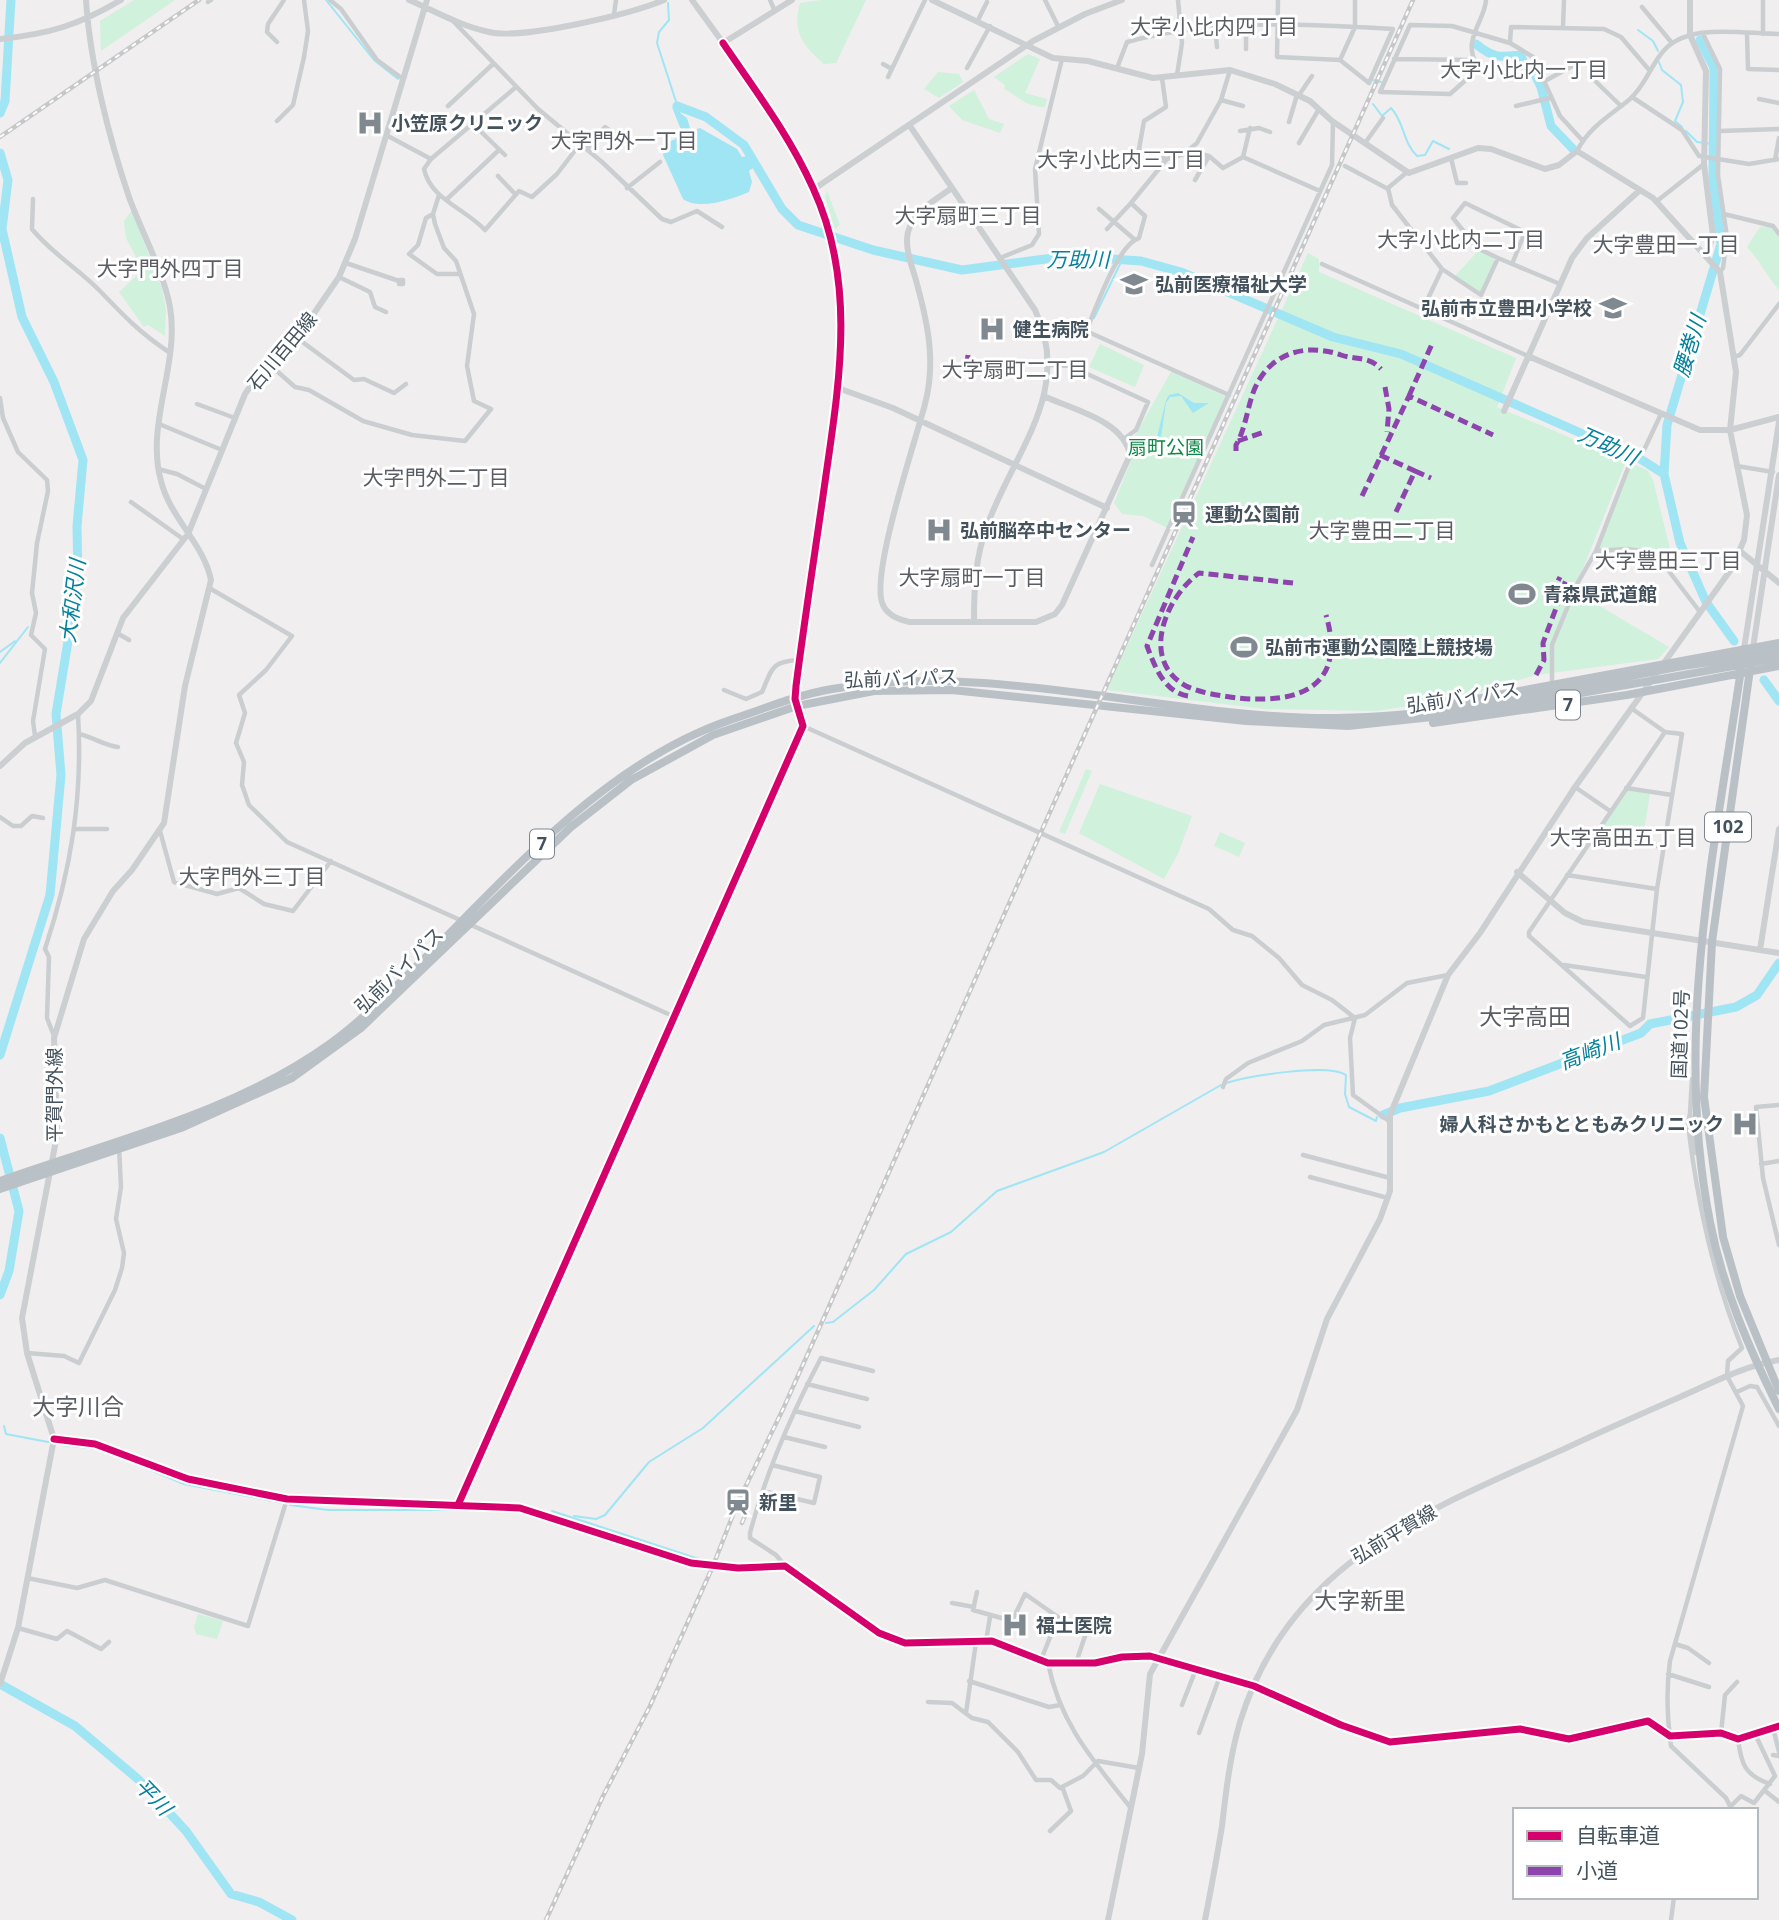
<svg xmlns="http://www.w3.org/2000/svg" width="1779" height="1920" font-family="'Noto Sans','Noto Sans JP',sans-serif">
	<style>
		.green { fill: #d0f1dc }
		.water { fill: #a0e5f4 }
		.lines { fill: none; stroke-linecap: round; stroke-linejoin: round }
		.stream { stroke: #a0e5f4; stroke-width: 2 }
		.river { stroke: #a0e5f4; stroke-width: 9 }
		.street { stroke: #caced0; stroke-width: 4.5 }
		.secondary { stroke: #cbcfd2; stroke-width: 6 }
		.highway { stroke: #bac1c6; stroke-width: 8 }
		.rail-casing { stroke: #c5c7c9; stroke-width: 4.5 }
		.rail { stroke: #fff; stroke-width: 2; stroke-dasharray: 5; stroke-linecap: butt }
		.quiet { stroke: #8e44ad; stroke-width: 5; stroke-dasharray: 10 5; stroke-linecap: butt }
		.cycleway-casing { stroke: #fff; stroke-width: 11 }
		.cycleway { stroke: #d6006c; stroke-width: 7 }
		.labels { text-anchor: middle; stroke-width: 6; stroke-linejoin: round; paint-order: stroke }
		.shield { fill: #fff; stroke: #7c868e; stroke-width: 2 }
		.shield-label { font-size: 18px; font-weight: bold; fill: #44525d }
		.poi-label { font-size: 19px; font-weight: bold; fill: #44525d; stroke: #fff; text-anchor: start }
		.street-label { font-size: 19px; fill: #44525d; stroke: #fff }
		.park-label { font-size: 19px; fill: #0c8745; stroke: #fff }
		.neighbourhood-label { font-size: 21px; fill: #5a5e64; stroke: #fff }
		.water-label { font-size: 21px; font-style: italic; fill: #03819c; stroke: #fff }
		.quarter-label { font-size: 23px; fill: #5a5e64; stroke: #fff }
	</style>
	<rect width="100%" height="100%" fill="#f0eeef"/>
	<path class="green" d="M134,0H175L101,51L100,21Z
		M821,0H866L836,63L824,64C803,46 792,32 800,3Z
		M1028,54L1040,59L1025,93L1047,99L1045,107C1025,107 1020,97 1004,89L1005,85L994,77Z
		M938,72L959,74L963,82L939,98L924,89Z
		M974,90L989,119L1004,124L1000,133L962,120L949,106Z
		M827,191L840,225L835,229L825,197Z
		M132,210L162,289L166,310L165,336L148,325L144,327L119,292L143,270L126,238L124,221Z
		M1770,226L1779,237V290C1767,276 1760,261 1747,247L1760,227Z
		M1478,251L1495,259L1480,293L1454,277Z
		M1308,253L1319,259V272L1516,358L1497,407L1626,461L1574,591L1669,647L1658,659L1536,675L1456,699L1376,711L1265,709L1107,690Z
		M1100,344L1144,365L1135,387L1089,367Z
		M1172,370L1226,397L1167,528L1143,516L1122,514L1114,503L1133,456L1132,441Z
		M1630,463L1647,470L1653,480L1673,561L1670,565L1655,553L1645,551H1596Z
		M1086,769L1092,771L1065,834L1059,832Z
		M1100,784L1192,816L1178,854L1164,879L1079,833Z
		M1628,790L1650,794L1642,842L1597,835Z
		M1220,832L1245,843L1239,857L1214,846Z
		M198,1614L223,1621L217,1639L196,1634L194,1627Z"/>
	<path class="water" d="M672,107L687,118L691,131L700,128L737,149L742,157L748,156L754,167L749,171L752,182L749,192C732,199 700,211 683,199L663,155L667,143L683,135Z
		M1178,393L1194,403H1209L1193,413L1181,396L1170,397L1166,403L1160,444L1152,448L1138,446L1140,441L1150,445L1156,441L1166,400L1169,395Z"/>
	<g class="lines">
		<path class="stream" d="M326,0L374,60L398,79
			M668,3L669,20L659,32L657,43L680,114
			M1638,30L1653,41L1658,51
			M1659,62L1662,70L1681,85L1683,102L1675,121L1682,127
			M1373,80L1381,82
			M1373,104L1382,116L1391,108C1405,123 1402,141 1417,156L1425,155L1433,141L1449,149
			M1686,131L1697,142L1713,144
			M1144,157L1163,162
			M1094,318L1121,262
			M0,652L15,641
			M0,663L28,627
			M1226,1083C1248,1076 1328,1063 1346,1075L1345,1094L1349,1107L1376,1121L1377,1117
			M826,1323L833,1322L874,1290L906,1254L951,1232L997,1191L1104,1152L1221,1085
			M4,1426L6,1434L48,1442
			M62,1445L99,1449
			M108,1452L184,1484L283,1503
			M290,1505L328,1510H499
			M552,1511L702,1560L738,1565
			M574,1516L596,1519L605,1515L649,1462L703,1428L814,1326
			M754,1564L763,1563"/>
		<path class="river" d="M1700,40L1714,68L1713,178L1721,244L1667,425L1664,474L1680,543L1706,602L1734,641
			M1476,44C1494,59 1501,57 1521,55L1524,65L1535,74L1541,87L1551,126L1573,149
			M677,106L706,117L744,145L782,209L798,225L873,250L962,270L1068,256L1141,261L1181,272L1333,337L1401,354L1642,460L1664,474
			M0,113L5,101L11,0
			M0,153L8,180L2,229L22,317L54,382L83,460L77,526L78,581L56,714L61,775L50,895L0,1055
			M1764,680L1779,701
			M1383,1115L1400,1108L1489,1091L1641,1033L1650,1024L1736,1007L1757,995L1779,963
			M0,1138L19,1211L9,1271L0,1295
			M0,1684L75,1726L139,1780L186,1831L231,1894L259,1902L292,1920"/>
		<path class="street" d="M330,0L341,9L377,60L403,79
			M770,0L774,9
			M1045,0L1058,26
			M1486,0C1485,15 1474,28 1472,43C1470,51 1475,62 1477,70L1450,94L1380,92L1410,25L1452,26L1510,43L1533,57L1560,116L1583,141
			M208,2L211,0
			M1642,7L1672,43
			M614,14L616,0
			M978,20L987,2
			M453,21L538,109L602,162L662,219L671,222L697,211L722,227
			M1246,25V49
			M1215,26L1217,47
			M1563,27L1564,0
			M1703,34L1720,69L1718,175L1727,237L1723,268L1720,272
			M1747,34L1748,69L1779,70
			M1763,34V0
			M277,42L267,32L268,24L284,0
			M1510,43L1511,27L1604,29L1621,37L1650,71
			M1394,59L1475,60
			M1340,60L1355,27V0
			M883,64L892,69
			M967,68L990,26
			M1117,68L1127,42C1214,18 1304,24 1393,29L1369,83L1340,60L1277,57L1278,0
			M1177,75L1182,43L1178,0
			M888,77L925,0
			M1591,77L1620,105
			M1162,78L1166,107L1144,121L1139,149L1143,154L1167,159
			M1543,82L1580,62
			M516,87L431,159L424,169C430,199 466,209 485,230L519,191L532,197L557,174L580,144
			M1299,95L1312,76
			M1632,97L1682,130L1699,156L1749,164L1779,159
			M1759,99L1779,103
			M1221,100L1243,106
			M448,106L493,64
			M1516,106L1550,98
			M277,121L293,105L304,57L308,31L304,0
			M1289,122L1297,95
			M472,123L505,155
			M1240,131L1259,128L1270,132
			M1720,131L1779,129
			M386,135L431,159
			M1299,143L1319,109
			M1365,143L1383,118
			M587,149L605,127L627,142
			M1188,151L1209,156L1223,168L1243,157L1320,191
			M1577,151C1590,126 1610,116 1630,99C1644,87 1650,68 1661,54C1685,21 1743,34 1779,34
			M1243,157L1250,128
			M1451,158L1457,183H1466
			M1775,160L1779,138
			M1345,166L1388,189
			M1406,173L1388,188L1392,205L1442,269L1481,295L1498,258L1560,284
			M498,176L515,194
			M1195,180L1209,156
			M627,188L660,162
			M439,195L433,214L435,224L444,248L456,261L474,314L467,366L474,401L491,409
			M33,199L32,229C51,253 79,269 100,291C122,314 141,334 169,352
			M446,200L499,150
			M1657,201L1704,164
			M1099,209L1134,239
			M433,214L426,218L418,245L409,254L437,274H460
			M1724,214L1773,226L1779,234
			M1107,229L1131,203
			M1000,258L1032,245L1039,234L1035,169L1062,59
			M1498,258L1477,248L1453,218L1465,203L1525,232L1512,264
			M346,263L399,281
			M1322,264L1528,356
			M339,277L370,292L375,307L386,312
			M400,280H403V284H399Z
			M1423,309L1442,269
			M1044,328L1061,325L1086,331L1229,395
			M1086,331C1096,309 1117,245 1139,238L1145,216L1131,203L1167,159L1184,154L1197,143L1221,100L1230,70
			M297,338L354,380L364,379L394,393L406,384
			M1733,357L1740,355L1779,304
			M269,364L295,387L309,390L363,421L412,435L465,441L491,409
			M1050,365L1070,366L1148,402L1136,430L1125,438
			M0,398L3,418L18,452L47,480L48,491L37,543L32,593L36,613L31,635L45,649L33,721L35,736
			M197,404L235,418
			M159,424L222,450
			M1644,450L1661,414
			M1737,466L1773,472
			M158,469L177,474L206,489
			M131,502L183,539
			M1596,551L1627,549L1655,553L1700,612
			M1152,565L1332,165L1333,122
			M211,589L292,636L266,670L239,695L245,713L236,743L244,762L242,785L249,805L287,842L675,1017
			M117,633L129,640
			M1552,683V645L1577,584L1596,551L1630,463
			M724,690L746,699L762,692C772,669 771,661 799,660
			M1631,708L1665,732L1682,734L1657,889L1643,1018L1630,1026L1529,936V932L1665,732
			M803,726L1209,909L1233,930L1252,936L1279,958L1302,985L1332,1000L1355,1018
			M79,734C93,737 103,745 118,747
			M1575,787L1610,811
			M1626,788L1672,795
			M0,817L13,826H21L32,816L43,818
			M75,829H107
			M160,831L174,882L217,894L239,888L264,904L293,911L331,861
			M1592,835L1663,847
			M1567,875L1657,889
			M1564,965L1646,977
			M1355,1018L1350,1038L1353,1095L1389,1121
			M54,1036L47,1018L49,957L45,949C71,870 83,798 78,714
			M1692,1079L1690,1113L1696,1153
			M1223,1087L1226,1079L1248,1063L1302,1041L1324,1025L1365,1015L1407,983L1448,975
			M1779,1105L1756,1107L1763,1178L1779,1245
			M1690,1113L1688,1124C1697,1201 1713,1276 1742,1348L1728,1361L1727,1376L1743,1406L1670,1661C1666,1689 1667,1717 1671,1746L1726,1798L1732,1810
			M45,1116L57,1118
			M1303,1155L1390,1178
			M1761,1164L1779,1161
			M1310,1177L1388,1198
			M27,1353L64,1356L79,1363L115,1290L122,1268L124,1253L116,1219L121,1187L119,1147
			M807,1384L867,1399
			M1737,1392L1750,1386L1757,1387L1779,1426
			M795,1411L859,1427
			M784,1437L825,1447
			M763,1491L814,1503L820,1477L772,1465
			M458,1505L803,726L797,707
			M785,1566L776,1555L750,1538V1533C766,1472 792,1413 821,1358L873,1371
			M27,1578L77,1588L105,1580L248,1626L287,1499
			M977,1592L973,1610L1012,1621L1025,1594L1058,1617L1041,1660
			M952,1603L974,1607
			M18,1628L57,1639L67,1631L101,1649L109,1642
			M986,1641L990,1617
			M1675,1644L1688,1648L1709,1663
			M1048,1663C1060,1724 1093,1760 1130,1807
			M1076,1663L1085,1636L1098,1617
			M1668,1674L1709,1687
			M969,1681L1049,1707L1060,1705
			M928,1702L952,1703L972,1718L988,1722L1018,1752L1036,1780H1051L1060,1788L1083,1776L1098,1761L1139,1768
			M1182,1705L1196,1669
			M966,1713L976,1642
			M1773,1728L1779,1752
			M1199,1733L1220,1676
			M1721,1733L1725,1695L1737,1682
			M1738,1739C1741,1763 1744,1775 1770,1784
			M1773,1755L1779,1756
			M1764,1790L1779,1802
			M1732,1805L1741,1796L1754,1803L1775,1776L1755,1734
			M1050,1831L1071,1811L1063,1789
			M1671,1920L1674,1897"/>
		<path class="secondary" d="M409,0C435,11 460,26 489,32C522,40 631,14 664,0
			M692,0C778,119 845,201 842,355L795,700
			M932,0L1053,58L1088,61L1153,78L1230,70L1275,84L1310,101L1332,121L1409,173L1478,148L1491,149L1545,169L1559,165L1577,151L1653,198L1720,272L1736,372L1730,430L1747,515L1744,540L1732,568L1575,787L1480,933L1448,975L1390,1115V1191L1380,1219L1327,1319L1297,1410L1150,1674L1142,1754L1108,1920
			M1690,0V35L1706,71L1704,164L1713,236L1706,256
			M0,39C49,34 79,25 121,0
			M723,43L792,0
			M910,126L1035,310C1074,391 1013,453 987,526C975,558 974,589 974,622
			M952,188C935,200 914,211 908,232C904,249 913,268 917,284C928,324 936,363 925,404C916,440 869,577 883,605C888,616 899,619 909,622H1036L1055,614L1062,605L1130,455C1124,421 1074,410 1046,397
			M814,189L1033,41L1085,14L1122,0
			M1528,356L1700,430H1730L1779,417
			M838,388L893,408L1107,508
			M1504,411L1572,258L1587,238L1640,190
			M1740,551L1779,583
			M1753,648L1779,475
			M1744,649L1779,422
			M0,766L25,743L78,714L91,701L123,618L188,534L245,394L261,371L297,338L339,277L355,239L427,0
			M1517,872L1565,913L1583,922L1779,953
			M1760,950L1779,829
			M54,1439L95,1444L188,1479L287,1499L520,1508L691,1563L738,1568L785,1566L879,1633L905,1643L992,1641L1048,1663H1095L1122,1657L1150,1656L1254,1686L1341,1725L1390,1742L1520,1729L1569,1739L1648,1721L1670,1736L1721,1733L1738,1739L1779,1726
			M0,1684L18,1628L54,1439L27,1353L22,1318L57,1135L54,1038L84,939L113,891L132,870L164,823L185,686L211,580C204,544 170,518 161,481C145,424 180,365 170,307C163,270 142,233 129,197C109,138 90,63 86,0
			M1205,1920C1211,1889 1217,1857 1222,1826C1226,1791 1230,1756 1240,1722C1289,1563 1425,1511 1564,1449C1602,1431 1641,1414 1680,1397C1712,1383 1744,1366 1779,1360"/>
		<path class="highway" d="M1753,648L1712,942L1704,1097L1723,1237L1740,1296L1779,1391
			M1744,649C1717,839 1672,1030 1710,1222C1723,1289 1749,1348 1779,1409
			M1416,710L1779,643
			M1433,723L1627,695L1779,666
			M0,1181C112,1141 234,1113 331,1043C365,1018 395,987 425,958C514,870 607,762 730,720C763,709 797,695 832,689C992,660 1174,720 1337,718C1454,717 1568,687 1683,666C1715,661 1747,657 1779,651
			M0,1189L181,1128L292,1078L361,1028L571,827L631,780L713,735L797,706L874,691L952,690L1246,721L1348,726L1469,713L1779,658"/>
		<g class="rail-casing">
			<path id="rail" d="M0,137L199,0
				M742,1523L747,1511
				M546,1920L603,1796L650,1706L713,1566L738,1502L784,1407L1413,0"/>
		</g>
		<use href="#rail" class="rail"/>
		<path class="quiet" d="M967,364L968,355
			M967,373V370H995
			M1385,387L1389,409L1387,432
			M1409,396L1432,344
			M1238,441L1264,432
			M1236,451V445C1245,430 1247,410 1253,393C1267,354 1304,342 1341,355C1356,360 1369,356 1381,369
			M1380,455L1415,471
			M1362,496L1409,396L1493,435
			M1396,512L1415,471L1431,478
			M1293,583L1199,573C1166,597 1139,660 1186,686C1200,693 1222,696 1238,698C1299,704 1347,687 1326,615
			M1536,675L1544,660L1543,643L1565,584L1558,581L1560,577
			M1188,696C1164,692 1155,667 1147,646L1193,537"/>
		<g class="cycleway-casing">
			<path id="cycleway" d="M54,1439L95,1444L188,1479L287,1499L520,1508L691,1563L738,1568L785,1566L879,1633L905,1643L992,1641L1048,1663H1095L1122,1657L1150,1656L1254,1686L1341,1725L1390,1742L1520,1729L1569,1739L1648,1721L1670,1736L1721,1733L1738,1739L1779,1726
				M458,1505L803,726L795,699L796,686C805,616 816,546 826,475C840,378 856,281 813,188C790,136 755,90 723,43"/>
		</g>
		<use href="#cycleway" class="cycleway"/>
	</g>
	<defs>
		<g id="hospital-bare" transform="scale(2.1)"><path d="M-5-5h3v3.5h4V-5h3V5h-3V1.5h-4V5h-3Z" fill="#808990" stroke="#fff" stroke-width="2.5" paint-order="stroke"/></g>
		<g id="university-bare" transform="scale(2.1)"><path d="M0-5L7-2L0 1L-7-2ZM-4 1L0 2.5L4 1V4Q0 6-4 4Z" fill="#808990" stroke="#fff" stroke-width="2.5" paint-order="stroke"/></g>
		<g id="school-bare" transform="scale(2.1)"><path d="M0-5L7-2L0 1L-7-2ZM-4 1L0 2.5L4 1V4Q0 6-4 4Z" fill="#808990" stroke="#fff" stroke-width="2.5" paint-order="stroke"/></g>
		<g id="station-bare" transform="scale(2.1)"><path d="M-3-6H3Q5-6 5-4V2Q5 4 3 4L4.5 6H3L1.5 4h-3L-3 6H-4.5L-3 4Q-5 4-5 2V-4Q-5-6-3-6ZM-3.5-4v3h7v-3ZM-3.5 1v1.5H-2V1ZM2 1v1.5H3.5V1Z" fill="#808990" stroke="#fff" stroke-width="2.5" paint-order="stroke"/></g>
		<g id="stadium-bare" transform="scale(2.1)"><path d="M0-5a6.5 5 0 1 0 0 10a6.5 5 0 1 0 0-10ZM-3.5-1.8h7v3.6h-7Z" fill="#808990" stroke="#fff" stroke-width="2.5" paint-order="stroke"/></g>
	</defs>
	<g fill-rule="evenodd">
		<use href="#hospital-bare" x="370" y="123"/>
		<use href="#university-bare" x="1134" y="284"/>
		<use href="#school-bare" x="1613" y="308"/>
		<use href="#hospital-bare" x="992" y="329"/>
		<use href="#station-bare" x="1184" y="514"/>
		<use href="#hospital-bare" x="939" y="530"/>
		<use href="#stadium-bare" x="1522" y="594"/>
		<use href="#stadium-bare" x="1244" y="647"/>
		<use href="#hospital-bare" x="1745" y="1124"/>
		<use href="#station-bare" x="738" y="1502"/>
		<use href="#hospital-bare" x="1015" y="1625"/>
	</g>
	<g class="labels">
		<g class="shield">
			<rect x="1556" y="690.5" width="24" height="29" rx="5"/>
			<rect x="1705" y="812.5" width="46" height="29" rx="5"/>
			<rect x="530" y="829.5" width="24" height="29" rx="5"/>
		</g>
		<g class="shield-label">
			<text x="1568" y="711">7</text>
			<text x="1728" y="833">102</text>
			<text x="542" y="850">7</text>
		</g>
		<g class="poi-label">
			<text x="391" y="130">小笠原クリニック</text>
			<text x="1155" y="291">弘前医療福祉大学</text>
			<text x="1592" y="315" text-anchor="end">弘前市立豊田小学校</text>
			<text x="1013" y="336">健生病院</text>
			<text x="1205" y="521">運動公園前</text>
			<text x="960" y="537">弘前脳卒中センター</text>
			<text x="1543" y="601">青森県武道館</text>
			<text x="1265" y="654">弘前市運動公園陸上競技場</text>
			<text x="1724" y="1131" text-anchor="end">婦人科さかもとともみクリニック</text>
			<text x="759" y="1509">新里</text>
			<text x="1036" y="1632">福士医院</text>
		</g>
		<g class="street-label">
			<text transform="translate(282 351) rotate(-50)" y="7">石川百田線</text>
			<text transform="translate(901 678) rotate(-2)" y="7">弘前バイパス</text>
			<text transform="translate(1463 697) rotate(-9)" y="7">弘前バイパス</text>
			<text transform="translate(399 970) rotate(-44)" y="7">弘前バイパス</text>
			<text transform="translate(1680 1034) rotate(-88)" y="7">国道102号</text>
			<text transform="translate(54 1095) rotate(-90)" y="7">平賀門外線</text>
			<text transform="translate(1394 1534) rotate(-31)" y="7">弘前平賀線</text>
		</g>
		<g class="park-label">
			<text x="1166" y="454">扇町公園</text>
		</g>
		<g class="neighbourhood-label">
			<text x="1214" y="34">大字小比内四丁目</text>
			<text x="1524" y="77">大字小比内一丁目</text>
			<text x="624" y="148">大字門外一丁目</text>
			<text x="1121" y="167">大字小比内三丁目</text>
			<text x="968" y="223">大字扇町三丁目</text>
			<text x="1461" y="247">大字小比内二丁目</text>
			<text x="1666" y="252">大字豊田一丁目</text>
			<text x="170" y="276">大字門外四丁目</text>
			<text x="1015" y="377">大字扇町二丁目</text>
			<text x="436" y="485">大字門外二丁目</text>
			<text x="1382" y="538">大字豊田二丁目</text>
			<text x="1668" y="568">大字豊田三丁目</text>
			<text x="972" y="585">大字扇町一丁目</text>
			<text x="1623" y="845">大字高田五丁目</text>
			<text x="252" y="884">大字門外三丁目</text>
		</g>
		<g class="water-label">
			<text x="1078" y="267">万助川</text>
			<text transform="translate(1690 346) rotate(-73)" y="7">腰巻川</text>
			<text transform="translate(1608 446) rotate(24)" y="7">万助川</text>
			<text transform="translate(73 601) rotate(-83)" y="7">大和沢川</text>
			<text transform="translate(1590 1052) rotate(-21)" y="7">高崎川</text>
			<text transform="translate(153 1797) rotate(46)" y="7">平川</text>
		</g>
		<g class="quarter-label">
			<text x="1525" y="1025">大字高田</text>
			<text x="78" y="1415">大字川合</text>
			<text x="1360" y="1609">大字新里</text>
		</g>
	</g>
	<rect x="1513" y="1808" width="245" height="91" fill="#ffffff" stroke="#b4babe" stroke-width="2"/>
	<rect x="1527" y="1831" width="35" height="10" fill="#d6006c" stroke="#b4babe" stroke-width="2"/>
	<text x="1576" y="1843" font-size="21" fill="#44525d">自転車道</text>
	<rect x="1527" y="1866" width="35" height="10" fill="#8e44ad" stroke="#b4babe" stroke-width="2"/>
	<text x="1576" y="1878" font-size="21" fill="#44525d">小道</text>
</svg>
